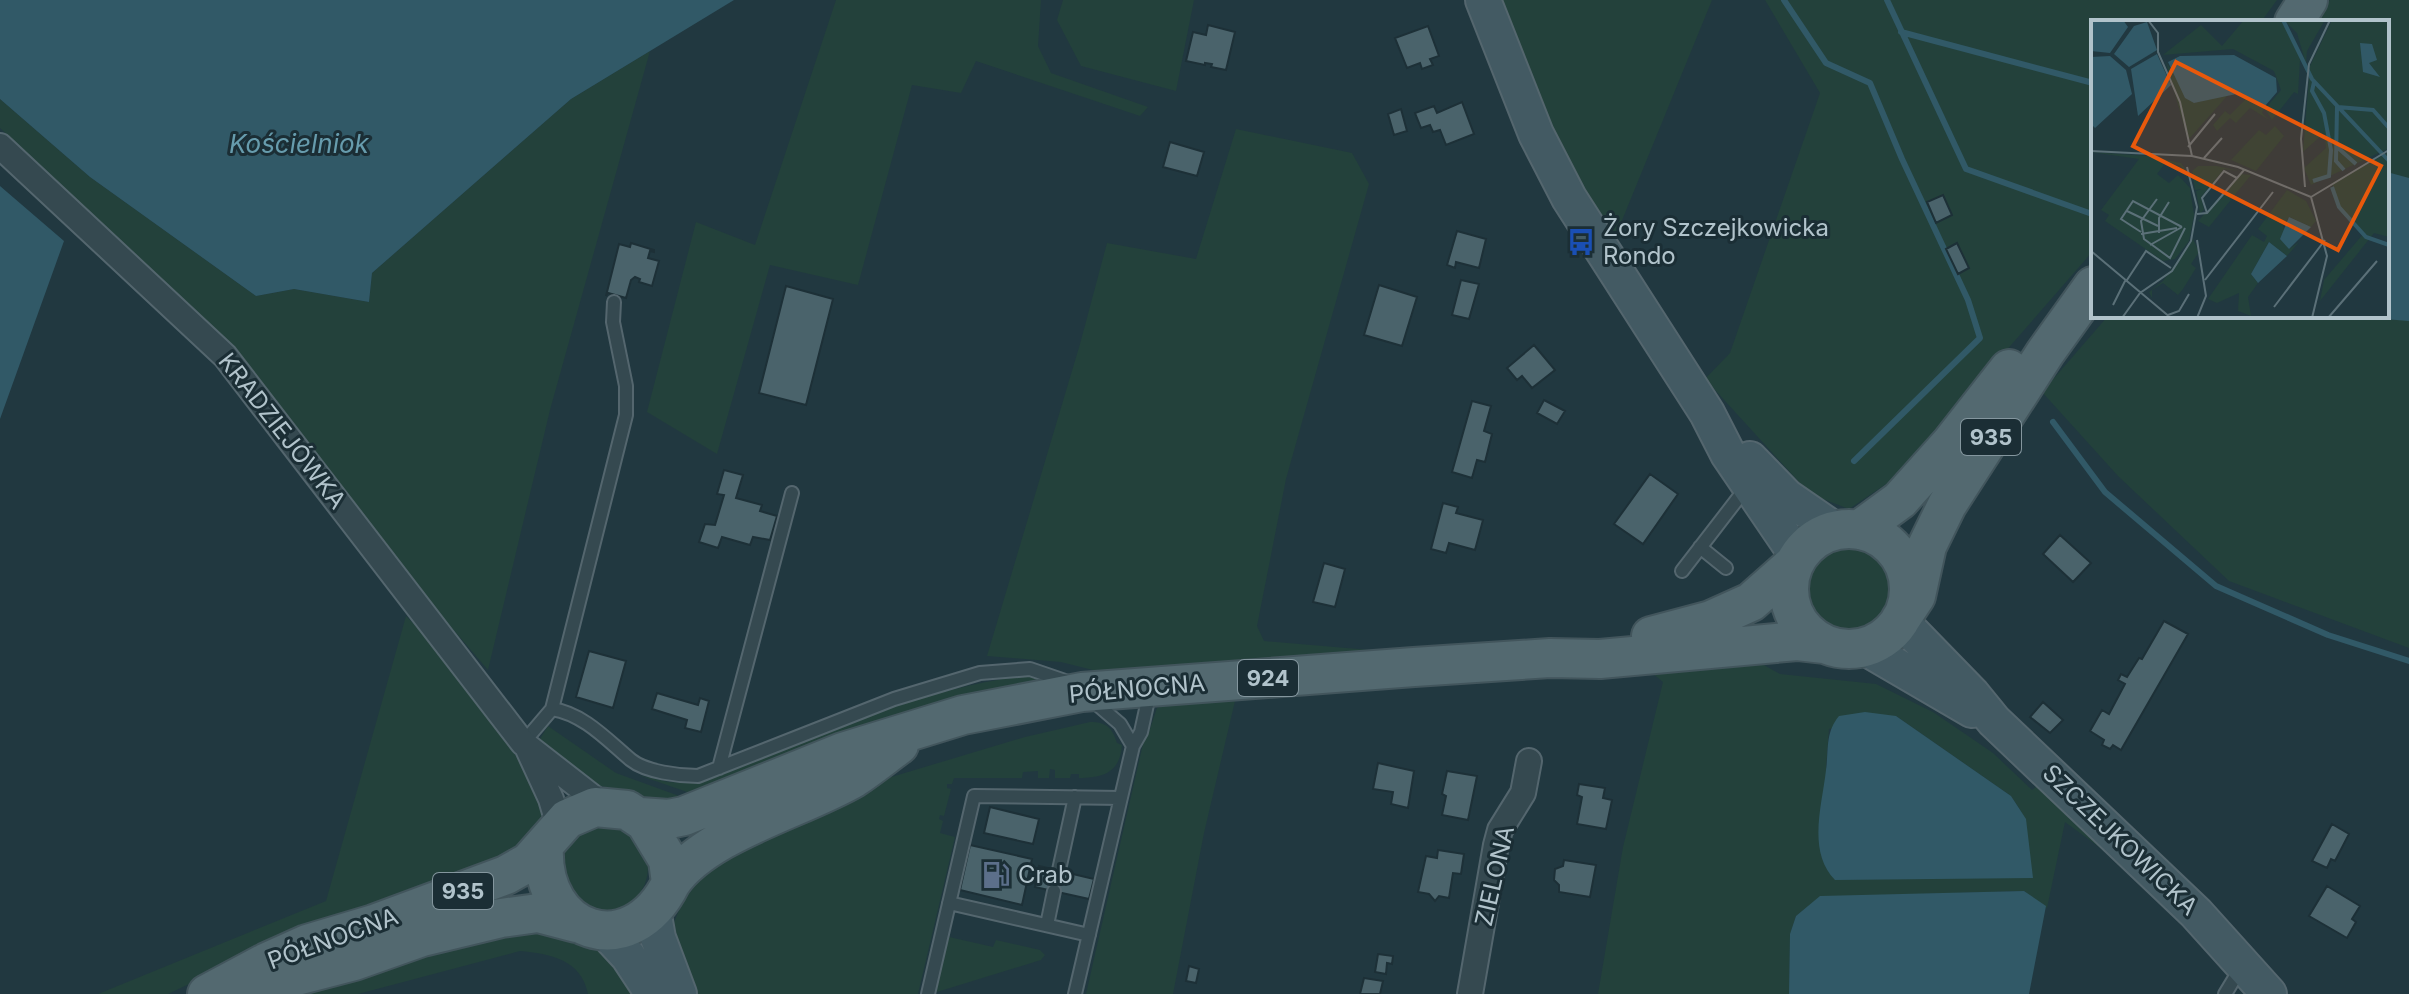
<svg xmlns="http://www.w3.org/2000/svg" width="2409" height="994" font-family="Inter,sans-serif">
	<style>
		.green { fill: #23413b; fill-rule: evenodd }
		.water { fill: #315967 }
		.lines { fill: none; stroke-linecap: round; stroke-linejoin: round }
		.stream { stroke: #315967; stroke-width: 6 }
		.building { fill: #4a636b; stroke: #1d3037; stroke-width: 2 }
		.lane-casing { stroke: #54666e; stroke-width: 16 }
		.street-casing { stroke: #54666e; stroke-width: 28 }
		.secondary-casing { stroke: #54666e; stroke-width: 38 }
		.primary-casing { stroke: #42555c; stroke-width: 42 }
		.lane { stroke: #354950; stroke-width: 12 }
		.street { stroke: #354950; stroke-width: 24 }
		.secondary { stroke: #435a63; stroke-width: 34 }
		.primary { stroke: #536970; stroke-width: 38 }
		.labels { text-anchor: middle; stroke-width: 6; stroke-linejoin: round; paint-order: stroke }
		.shield { fill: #1b2e35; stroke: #84969e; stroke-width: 2 }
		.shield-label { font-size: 22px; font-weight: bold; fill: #b1c3cb }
		.poi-label { font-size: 24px; fill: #b1c3cb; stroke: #1b2e35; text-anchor: start }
		.street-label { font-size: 24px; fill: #b1c3cb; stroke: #1b2e35 }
		.water-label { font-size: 26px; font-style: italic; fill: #679cad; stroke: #1b2e35 }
		.inset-river { fill: none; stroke: #315967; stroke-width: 4 }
		.inset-road { fill: none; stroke: #5b7078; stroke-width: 2 }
		.view { fill: #e8590c; fill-opacity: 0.15; stroke: #e8590c; stroke-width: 4 }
		.inset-edge { fill: none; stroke: #b1c3cb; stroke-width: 4 }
	</style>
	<rect width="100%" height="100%" fill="#213840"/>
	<path class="green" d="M836,0H1041L1038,46L1051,73L1148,107L1140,116L976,61L961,93L912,85L858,285L770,265L717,454L647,412L696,222L755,245Z
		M1063,0H1194L1176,91L1081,66L1057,20Z
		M1501,0H1712L1614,240L1552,136Z
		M1765,0H2277L2261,22H2093V251L1895,478L1849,509L1810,494L1705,379L1730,353L1820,93Z
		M2330,0H2409V648L2229,581L2118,476L2042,392L2108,316H2387V22H2316Z
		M650,51L550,410L488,670L121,243L0,128V99L90,177L256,296L294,289L369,302L372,273L571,99Z
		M1236,129L1352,153L1369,184L1286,479L1257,626L1264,641L1370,650L1365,660L1101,672L1061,662L987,656L1080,344L1107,243L1196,259Z
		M1806 590a43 43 0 1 1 86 0a43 43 0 1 1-86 0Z
		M406,616L427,637L520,761L543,813L532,834L499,861L292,935L168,994H98L326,901Z
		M1762,664L1780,674L1876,684L1933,712L1993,753L2032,790L2045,780L2110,855L2065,822L2047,908L2024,891L1820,897L1796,916L1790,935L1789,994H1598L1623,847L1663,682L1651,672ZM1896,716L2011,796L2022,813L1826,768L1829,729Z
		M1033,675L1050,680L693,794L638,775L669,782L697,783C808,742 915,687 1033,675Z
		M1235,701L1204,833L1173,994H1086L1145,735L1149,732L1157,708L1164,705Z
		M1090,722C1106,722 1112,727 1117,743L1122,745C1120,772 1104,778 1079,778V774H1071L1070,778H1055V770L1050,769L1049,778H1038V771L1023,772L1022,778H954L952,784H947V788L951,789L944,816L940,815L939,819L943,821L940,833L955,837L918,994H693L672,930C678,905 696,882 715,865L883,776L888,778L1025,737Z
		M548,726L616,773L693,801H653L628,792L592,784L538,742Z
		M562 868a43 43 0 1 1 86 0a43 43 0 1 1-86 0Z
		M550,930L576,944L611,949L644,994H588C581,959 550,954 520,951L358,994H254L491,931Z
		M945,936L993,947L996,940L1040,950L1045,955L1041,960L937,992L934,990Z"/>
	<path class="water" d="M0,0H734L571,99L372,273L369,302L294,289L256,296L90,177L0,99Z
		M2387,172L2409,178V321L2346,316H2387Z
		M0,186L64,241L0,419Z
		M1865,712L1896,716L2011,796L2026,819L2033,878L1835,880C1807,851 1822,806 1826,770C1829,749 1825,733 1839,716Z
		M2024,891L2046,906L2029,994H1789L1790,934L1796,916L1820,896Z"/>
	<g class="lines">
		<path class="stream" d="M1784,0L1826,63L1870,83L1902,159L1968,300L1980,338L1854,461
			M1887,0L1966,169L2092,214
			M1901,32L2093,83
			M2053,422L2105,492L2216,586L2328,635L2409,661"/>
	</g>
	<path class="building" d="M1208,25L1235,32L1226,70L1211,67L1212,64L1205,63V65L1186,61L1193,32L1206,35Z
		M1428,26L1439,56L1430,59L1433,65L1422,69L1420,63L1407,68L1395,38Z
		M1462,102L1474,134L1446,145L1440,130L1433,132L1430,125L1421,128L1415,113L1434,106L1437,113Z
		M1401,109L1407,131L1394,135L1388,114Z
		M1170,142L1204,152L1197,176L1163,167Z
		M1943,195L1952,215L1936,223L1927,202Z
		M1457,231L1486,239L1479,268L1456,262L1455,268L1447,265Z
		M631,243L654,250V252L650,251L648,258L659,261L652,286L639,282L640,279L635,277L631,280L626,298L608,293L606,296L619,244L630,247Z
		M1957,243L1969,268L1958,274L1946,249Z
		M1461,280L1479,284L1469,319L1452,315Z
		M1379,285L1417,297L1402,346L1364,335Z
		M786,286L833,299L806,405L759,393Z
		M1534,345L1555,370L1532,388L1522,376L1517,380L1507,368Z
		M1544,400L1565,411L1557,424L1537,413Z
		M1472,401L1491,406L1484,431L1492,434L1485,462L1477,460L1472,478L1452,472Z
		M724,470L743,475L736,498L762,505L760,511L777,516L770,540L753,537L750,545L722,537L718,548L699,542L705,524L715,525L724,495L717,494Z
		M1650,474L1678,494L1643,544L1614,524Z
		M1443,503L1458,507L1456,513L1483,520L1475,550L1449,543L1446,553L1431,549Z
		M2060,535L2091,563L2073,582L2043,554Z
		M1324,563L1345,569L1335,607L1313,602Z
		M2164,621L2188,634L2121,750L2113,745L2110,749L2102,745L2104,740L2090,731L2102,710L2109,714L2125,684L2118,680L2121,674L2127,677L2139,658L2142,659Z
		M589,651L626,661L613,708L576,697Z
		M657,693L698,705L700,698L709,701L701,732L685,728L687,720L652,709Z
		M2043,702L2063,720L2050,733L2030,717Z
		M1378,763L1414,771L1408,808L1391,804L1393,792L1373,789Z
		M1447,771L1477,776L1468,820L1442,815L1446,796L1442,794Z
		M1579,784L1605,788L1603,798L1612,800L1606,829L1577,824L1582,797L1577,795Z
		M990,807L1039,819L1033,844L984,833Z
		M2332,824L2349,834L2335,861L2331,859L2327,868L2312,861Z
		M970,845L1032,859L1022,905L960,890Z
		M1438,850L1464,854L1461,874L1453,873L1449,898L1439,896L1435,901L1429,894L1418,892L1426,856L1437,858Z
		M1564,860L1596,865L1590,897L1559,892V885L1554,880L1555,869L1563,866Z
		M1039,866L1094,879L1089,899L1035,887Z
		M2327,886L2360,906L2352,919L2356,922L2347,938L2309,916Z
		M1378,954L1393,956L1392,964L1387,963L1386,974L1375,972Z
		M1189,966L1199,969L1196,983L1186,981Z
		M1364,978L1383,981L1380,994H1360Z"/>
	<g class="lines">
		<g class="lane-casing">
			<path id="lane" d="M1700,547L1726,568
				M1682,571L1746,488
				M1092,700L1120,724L1133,746
				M552,709C584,714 607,740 631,760C646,772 679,776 698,776L894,699L980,673L1030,669L1068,682
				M523,743L552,709L626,415V386L613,322L614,302
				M719,768L792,493
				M1059,870L1075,797
				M949,903L1089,935
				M1047,925L1054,891
				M928,994L974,796L1121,798
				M1075,994L1133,746L1141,732L1150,691
				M2225,994L2242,966"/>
		</g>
		<g class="street-casing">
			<path id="street" d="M0,146L225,356L523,743L604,806
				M528,749L551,799L559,826
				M1470,994L1496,845L1500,830L1523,793L1529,761"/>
		</g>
		<g class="secondary-casing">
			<path id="secondary" d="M1483,0L1536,134L1569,198L1707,413L1728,454L1798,557
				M1750,459L1787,497L1835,530
				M1900,620L1972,694L1994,721L2196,913L2269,994
				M1864,647L1972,710
				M653,910L658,938L679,994
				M604,930L628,956L653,994"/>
		</g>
		<g class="primary-casing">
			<path id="primary" d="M2294,22L2308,0
				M1789 589a60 60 0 1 1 120 0a60 60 0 1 1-120 0Z
				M1859,530L1900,500L1951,443L2009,369
				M1900,620L1916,596L1927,546L1947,505L2045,353L2093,286
				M1651,636L1711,620L1751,602L1795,563
				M640,817L669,819L684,816L843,752L963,715L1082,692L1414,667L1550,658L1600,659L1797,641L1824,644
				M671,883C705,833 801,809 854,778C869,768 884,756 899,745
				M258,986L354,961L422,937L501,918L538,913L576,923
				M207,994L267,962L307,944L374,924L506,875L529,862L567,819L595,807L627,810L645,822L668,860L671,883C630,965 539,933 544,846"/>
		</g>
		<use href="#lane" class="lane"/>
		<use href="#street" class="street"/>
		<use href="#secondary" class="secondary"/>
		<use href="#primary" class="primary"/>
	</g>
	<defs>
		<g id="bus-bare" transform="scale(2.16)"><path d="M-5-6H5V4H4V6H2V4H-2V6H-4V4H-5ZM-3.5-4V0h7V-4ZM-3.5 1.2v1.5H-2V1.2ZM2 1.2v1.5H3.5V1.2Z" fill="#1a4fb4" stroke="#1b2e35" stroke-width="2.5" paint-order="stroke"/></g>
		<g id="fuel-bare" transform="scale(2.16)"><path d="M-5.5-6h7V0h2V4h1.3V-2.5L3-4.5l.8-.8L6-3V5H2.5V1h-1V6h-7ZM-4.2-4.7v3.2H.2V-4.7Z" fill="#5c6f8a" stroke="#1b2e35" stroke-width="2.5" paint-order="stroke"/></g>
	</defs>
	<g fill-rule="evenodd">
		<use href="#bus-bare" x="1581" y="242"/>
		<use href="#fuel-bare" x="996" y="875"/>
	</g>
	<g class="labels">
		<g class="shield">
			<rect x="1961" y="419" width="60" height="36" rx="6"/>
			<rect x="1238" y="660" width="60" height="36" rx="6"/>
			<rect x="433" y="873" width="60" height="36" rx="6"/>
		</g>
		<g class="shield-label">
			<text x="1991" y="445">935</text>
			<text x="1268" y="686">924</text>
			<text x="463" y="899">935</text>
		</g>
		<g class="poi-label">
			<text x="1603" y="236">Żory Szczejkowicka<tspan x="1603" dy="28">Rondo</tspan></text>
			<text x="1018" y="883">Crab</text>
		</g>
		<g class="street-label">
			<text transform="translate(282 431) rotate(52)" y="8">KRADZIEJÓWKA</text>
			<text transform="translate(1137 689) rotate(-5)" y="8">PÓŁNOCNA</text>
			<text transform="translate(2120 840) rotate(44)" y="8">SZCZEJKOWICKA</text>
			<text transform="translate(1495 876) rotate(-77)" y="8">ZIELONA</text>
			<text transform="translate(333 939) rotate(-20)" y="8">PÓŁNOCNA</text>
		</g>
		<g class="water-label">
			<text x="299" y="153">Kościelniok</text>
		</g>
	</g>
	<g transform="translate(2091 20)">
		<rect width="298" height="298" fill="#213840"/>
		<path d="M153,0H189L203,18L209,40L207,74L203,72L181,100L174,89L190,70L183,51L142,29L72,35L110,5L131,26ZM193,0H234L216,31L215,44L206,13ZM241,0H298V128L220,165L213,148L235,128L233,113L212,132L219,46ZM75,42L103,83L138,74L97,120ZM157,77L174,86L171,93L178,100L159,88L145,103L139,98L126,111L122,105L134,91L139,95ZM184,106L193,116L165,151L140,140L168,110L175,115ZM0,132L59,136L90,143L93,147L97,160L90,146L75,142L66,154L78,163L87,155L99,168L103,195L98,221L84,239L72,241L14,201L18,195L10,190L48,139ZM298,132V217L283,213L229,281L233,260L273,213L249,187L241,163ZM107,146H126L148,151L133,149L110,177L113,190L109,193L105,171L111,169L104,170L101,151ZM150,154L160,155L118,207L107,201ZM196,170L215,181L225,201L220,207L198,197L192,206L198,229L208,222L196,236L178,222L160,254L167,263L157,277L160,296L147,291L148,273L126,283L117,279L161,215L173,222L176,216L167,209ZM102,219L108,232L100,244L105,248L92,269L87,275L72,263L61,270V278L58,272L72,261Z" fill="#23413b"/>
		<path d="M0,0H32L37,7L19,33L0,31ZM56,2L66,30L38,47L23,34L43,6ZM269,23L281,24L286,40L278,43L289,57L272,52ZM66,34L80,65L47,96L40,49ZM143,35L185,58L186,72L174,86L150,73L103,83L94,78L77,42L89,36ZM19,36L35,50L41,74L4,108L0,104V37ZM198,197L220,207L198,229L189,219ZM178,222L196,236L167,263L160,254Z" fill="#315967"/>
		<path class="inset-river" d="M192,0L221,59L298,141M246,127L265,144M253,150L245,141L246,87L282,90L298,108M222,161L238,156L240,130L233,93L221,71L223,62M241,167L248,187L275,217L298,225"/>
		<path class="inset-road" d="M57,0L67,13V32L89,82L101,136M97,127L124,94M0,131L101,136L147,147L220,177M113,138L131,118M214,167L210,119L218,44L239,0M220,177L236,236L221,298M220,177L298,130M66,179L50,201L53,219L79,238L94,208M36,191L67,206M116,193L111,178L133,151L146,158M106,194L116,193L153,150M50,212L30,199L42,181L91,207M68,213V198L78,182M50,214L86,208M59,225L91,207M0,231L80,298M36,260L55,231L80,248M114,260L182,172M22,285L35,259M183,287L234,220M77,295L88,291L98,274M31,298L49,273L81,251L100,221L106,187L96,147M106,298L115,276L106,220M237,298L286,241"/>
		<path class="view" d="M85,42L290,146L247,230L42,126Z"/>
		<rect width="298" height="298" class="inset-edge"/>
	</g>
</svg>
